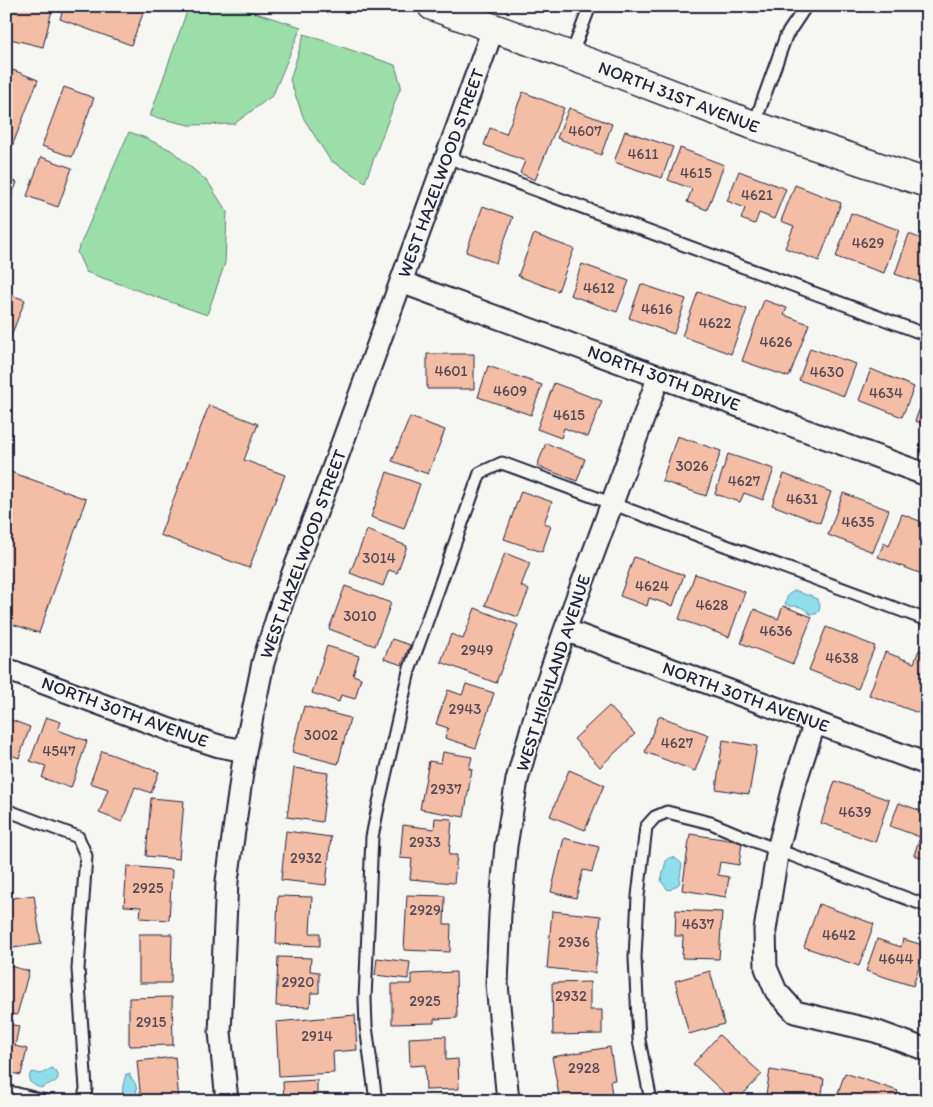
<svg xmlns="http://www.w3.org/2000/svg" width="933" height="1107" font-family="Itim,sans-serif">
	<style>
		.green { fill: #9cdea9; stroke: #5f8072 }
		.water { fill: #8edeeb; stroke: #6393a5 }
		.building { fill: #f3bda6; stroke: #22223b }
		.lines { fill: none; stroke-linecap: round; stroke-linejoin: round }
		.service-casing { stroke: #22223b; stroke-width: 15 }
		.minor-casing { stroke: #22223b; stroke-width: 25 }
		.tertiary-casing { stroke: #22223b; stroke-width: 31 }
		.service { stroke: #f6f6f2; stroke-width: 11 }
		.minor { stroke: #f6f6f2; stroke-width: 21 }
		.tertiary { stroke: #f6f6f2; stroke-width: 28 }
		.labels { text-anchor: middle; stroke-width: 4; stroke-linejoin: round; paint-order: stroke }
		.number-label { font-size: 15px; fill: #564956 }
		.street-label { font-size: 18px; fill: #22223b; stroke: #f6f6f2 }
	</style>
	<rect width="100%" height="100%" fill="#f6f6f2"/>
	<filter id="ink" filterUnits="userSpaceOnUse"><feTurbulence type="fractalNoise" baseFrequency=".02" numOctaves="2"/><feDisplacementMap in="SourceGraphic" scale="10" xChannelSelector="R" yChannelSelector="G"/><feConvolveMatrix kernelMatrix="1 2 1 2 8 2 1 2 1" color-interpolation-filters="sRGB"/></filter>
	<g filter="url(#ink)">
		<path class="green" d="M204,6H233L301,27L273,95L234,124L189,125L150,116L187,11Z
			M304,34L395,65L401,86L365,182L330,160L304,119L290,80Z
			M129,132L141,136L171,150L208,182L227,212L225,263L207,315L86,272L77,252Z"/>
		<path class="water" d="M795,590L806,595H811L812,597L817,599L820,605L819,611L816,614H810C799,602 795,609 785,604L788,595Z
			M671,857L675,858L682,864L679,884L670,890L667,889L661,881L666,861Z
			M52,1068L58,1074V1078L55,1083C41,1083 46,1095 29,1081L30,1074L33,1072L41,1074Z
			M126,1074H130V1077C138,1083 137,1092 136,1101H124C121,1088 123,1086 126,1074Z"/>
		<path class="building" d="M6,6H53L43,47L6,38Z
			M64,6H146L131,45L60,19Z
			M13,70L38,80L11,149L6,147V87Z
			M64,87L94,98L72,157L42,146Z
			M523,92L564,108L535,180L520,173L525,161L484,145L490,128L506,134Z
			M569,108L612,124L601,155L557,138Z
			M625,131L673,147L662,178L614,162Z
			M680,148L724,165L707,210L687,202L692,189L668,180Z
			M41,157L72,168L58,207L27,196Z
			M739,171L786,189L774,219L759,213L755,224L741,219L745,208L727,201Z
			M6,178L17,182L6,212Z
			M795,185L841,203L819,261L785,248L794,226L781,221Z
			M483,206L513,217L496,263L466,252Z
			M851,213L899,230L884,273L836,257Z
			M534,234L574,249L558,291L518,276Z
			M909,234L927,241V285L895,274Z
			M582,264L629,281L617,312L570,295Z
			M641,284L686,299L674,334L629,318Z
			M698,292L747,309L731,354L682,336Z
			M6,293L25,300L6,349Z
			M764,300L787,308L784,315L809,324L789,377L742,361Z
			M810,348L856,364L844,396L799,380Z
			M427,354H474V389H427Z
			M488,366L542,385L531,415L478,397Z
			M871,369L914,387L902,417L859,400Z
			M554,383L602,401L588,437L564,428L561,438L537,429Z
			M927,390V425L915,421Z
			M209,405L258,424L244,460L285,475L249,568L160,535Z
			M410,417L445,430L428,474L392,461Z
			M677,436L721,451L706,496L662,481Z
			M546,443L585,459L577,481L537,466Z
			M728,454L774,469L763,500L744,493L740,502L715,494Z
			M8,471L86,499L39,633L6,622V476Z
			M387,472L420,484L404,529L371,517Z
			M784,474L831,492L820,523L772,505Z
			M521,491L552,502L544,523L551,526L542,552L504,539Z
			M843,493L889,510L873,552L828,535Z
			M902,514L927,524V576L878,557L884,543L889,546Z
			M367,530L407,546L397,573L389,570L383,586L350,573Z
			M505,553L530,563L521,586L529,590L518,617L485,605Z
			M634,557L684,575L673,606L649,598L647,606L620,596Z
			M695,574L745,592L729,637L679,619Z
			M345,586L391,603L375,646L329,629Z
			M783,606L812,617L793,664L741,643L754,609L778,619Z
			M475,608L518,625L496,683L441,662L451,634L463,639Z
			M826,627L875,646L858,689L809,670Z
			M392,639L410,645L402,665L384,659Z
			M327,646L359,656L353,675L361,678L355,699L341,695L339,702L312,693Z
			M919,650L927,653V716L869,695L885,652L914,663Z
			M466,684L494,693L476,748L445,738L448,728L436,724L448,690L462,695Z
			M304,706L350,718L338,764L292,752Z
			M609,706L635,734L600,767L574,739Z
			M659,716L709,735L695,771L645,752Z
			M46,717L61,722L58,730L87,741L71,788L42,778L46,766L30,761Z
			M6,718L30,727L19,758L6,753Z
			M723,740L757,746L749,794L716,789Z
			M102,751L159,772L151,793L135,787L122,822L99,813L108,789L90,783Z
			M443,752L472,757L469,769H472L464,817L420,809L429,761L441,763Z
			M294,768L328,773L322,822L287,817Z
			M569,770L604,785L585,830L550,816Z
			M835,781L889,800L875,842L821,823Z
			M151,798L184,801L179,859L146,856Z
			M899,803L927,813V860L914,855L920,837L890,826Z
			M435,818L452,819L449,855H457L454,883L410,879L412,859L400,858L403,825L434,829Z
			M286,831L331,837L326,885L281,880Z
			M690,834L742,842L739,865L720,862L718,875L729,877L726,897L682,890Z
			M564,838L599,847L592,872L583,870L576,898L551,892Z
			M127,866L172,870L169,920L140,918L141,907L124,906Z
			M34,895L41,944L6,949V899Z
			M407,895L445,896L444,924H451L450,952L404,950Z
			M278,896L312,897L310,933H320V946L276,944Z
			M819,904L874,924L859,966L804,947Z
			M676,910L722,912L719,959L682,958L683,936H675Z
			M552,911L601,916L595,973L547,968Z
			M139,934H172L171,983H139Z
			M877,939L901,947L903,939L926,946L913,986L866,971Z
			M278,957L311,958L310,971L319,972V993H311L310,1007L276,1006Z
			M377,958L410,962L408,979L375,975Z
			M6,965L29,971L17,1015L6,1013Z
			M710,971L724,1024L689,1034L675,981Z
			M456,972L457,1018L434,1019V1023L392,1024V984H412V974Z
			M590,982V1010H602V1034L553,1035L552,983Z
			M172,997L173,1045L129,1046V998Z
			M355,1015L357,1050L333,1052L334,1073L279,1076L276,1022Z
			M6,1024L19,1026L15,1046L27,1049L21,1075L6,1072Z
			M719,1035L762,1074L737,1101H733L693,1064Z
			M446,1036V1060L458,1059L459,1089L426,1090L425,1065L410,1066L409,1038Z
			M610,1047L615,1080L610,1081L613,1101H560L552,1057Z
			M175,1057L179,1101H141L137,1061Z
			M770,1070L824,1079L821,1101H765Z
			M845,1073L898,1091L894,1101H835Z
			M317,1080V1101H284L283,1082Z
			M926,1086L927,1101H915Z
			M452,1096L453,1101H419V1100Z"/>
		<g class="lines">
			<g class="service-casing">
				<path id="service" d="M571,56L590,6
					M754,125L786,36L806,6
					M447,157L927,335
					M6,810L78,837L86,856L78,969L86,1089L83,1101
					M6,1091L45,1101
					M376,1101L366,1026L365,999L372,837L378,807L409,671L480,473L502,463L927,620
					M651,1101L639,1040L635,958L638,896L646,827L655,817L667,812L711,823L754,841L927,906"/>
			</g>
			<g class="minor-casing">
				<path id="minor" d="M401,282L927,475
					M565,630L927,764
					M6,669L173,731L219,746L245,751
					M815,722L795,783L778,849L765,930L766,968L776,991L795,1012L875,1031L927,1050
					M227,1101L220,1032L227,881L245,751L263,663L283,599L331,474L493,29
					M508,1101L497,984L500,914L506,846L517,780L534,720L565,630L659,376"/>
			</g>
			<g class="tertiary-casing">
				<path id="tertiary" d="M432,6L607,69L753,125L927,183"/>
			</g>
			<use href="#service" class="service"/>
			<use href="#minor" class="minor"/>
			<use href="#tertiary" class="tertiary"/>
		</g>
	</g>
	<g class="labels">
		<g class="number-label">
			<text x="585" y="136">4607</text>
			<text x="643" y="159">4611</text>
			<text x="696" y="178">4615</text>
			<text x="757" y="200">4621</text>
			<text x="868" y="248">4629</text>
			<text x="599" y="293">4612</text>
			<text x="657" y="314">4616</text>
			<text x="715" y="328">4622</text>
			<text x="776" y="347">4626</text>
			<text x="451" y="376">4601</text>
			<text x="827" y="377">4630</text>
			<text x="510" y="396">4609</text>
			<text x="886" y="398">4634</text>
			<text x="569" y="420">4615</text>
			<text x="692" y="471">3026</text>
			<text x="744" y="486">4627</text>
			<text x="802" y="504">4631</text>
			<text x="858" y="527">4635</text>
			<text x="379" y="563">3014</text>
			<text x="652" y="591">4624</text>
			<text x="712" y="610">4628</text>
			<text x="360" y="621">3010</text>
			<text x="776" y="636">4636</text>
			<text x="477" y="655">2949</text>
			<text x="842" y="663">4638</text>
			<text x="465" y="714">2943</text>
			<text x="321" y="740">3002</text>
			<text x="677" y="748">4627</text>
			<text x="59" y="756">4547</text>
			<text x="446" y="794">2937</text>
			<text x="855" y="817">4639</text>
			<text x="425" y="847">2933</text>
			<text x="306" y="863">2932</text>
			<text x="148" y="893">2925</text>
			<text x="425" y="915">2929</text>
			<text x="698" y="929">4637</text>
			<text x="839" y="940">4642</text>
			<text x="574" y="947">2936</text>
			<text x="896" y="964">4644</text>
			<text x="298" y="987">2920</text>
			<text x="571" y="1001">2932</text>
			<text x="425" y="1006">2925</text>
			<text x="151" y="1027">2915</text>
			<text x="317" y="1041">2914</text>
			<text x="584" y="1073">2928</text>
		</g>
		<g class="street-label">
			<text transform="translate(679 97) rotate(21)" y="6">NORTH 31ST AVENUE</text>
			<text transform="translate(441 173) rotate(-70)" y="6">WEST HAZELWOOD STREET</text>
			<text transform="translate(664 378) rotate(20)" y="6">NORTH 30TH DRIVE</text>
			<text transform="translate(303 554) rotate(-70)" y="6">WEST HAZELWOOD STREET</text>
			<text transform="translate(553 673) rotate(-72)" y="6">WEST HIGHLAND AVENUE</text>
			<text transform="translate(746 697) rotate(20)" y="6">NORTH 30TH AVENUE</text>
			<text transform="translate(125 712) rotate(20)" y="6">NORTH 30TH AVENUE</text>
		</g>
	</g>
	<rect width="933" height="1107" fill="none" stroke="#f6f6f2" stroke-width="25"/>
	<rect x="12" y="12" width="908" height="1082" fill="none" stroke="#22223b" stroke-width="2" filter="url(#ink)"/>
</svg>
